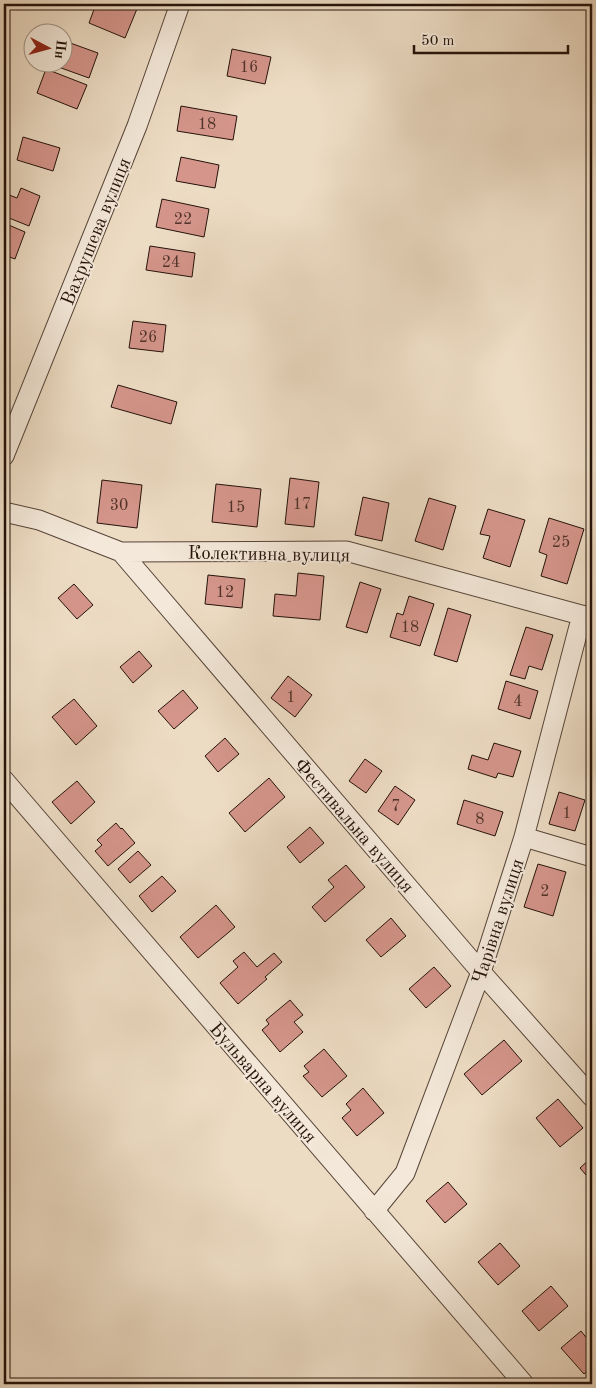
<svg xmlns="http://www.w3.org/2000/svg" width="596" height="1388" font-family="'Old Standard TT',serif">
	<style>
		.building { fill: #d5958b; stroke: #24120a }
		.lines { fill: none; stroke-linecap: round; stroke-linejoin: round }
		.minor-casing { stroke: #564438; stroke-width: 21 }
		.minor { stroke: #f3e8d9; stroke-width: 19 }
		.labels { text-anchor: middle; stroke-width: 4; stroke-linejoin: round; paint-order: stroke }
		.number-label { font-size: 16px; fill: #50332a }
		.street-label { font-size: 19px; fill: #24120a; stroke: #f3e8d9 }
	</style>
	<rect width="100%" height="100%" fill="#eddcc4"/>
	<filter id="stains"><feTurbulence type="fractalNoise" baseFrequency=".004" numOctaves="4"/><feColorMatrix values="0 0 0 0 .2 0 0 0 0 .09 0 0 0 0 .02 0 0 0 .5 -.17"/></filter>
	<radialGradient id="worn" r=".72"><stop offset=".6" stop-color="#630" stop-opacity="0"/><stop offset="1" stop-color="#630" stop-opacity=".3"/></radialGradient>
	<path class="building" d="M96,4H139L125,38L89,23Z
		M223,4H265L264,9Z
		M62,40L98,53L89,78L50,64L51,62H62Z
		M232,49L271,57L265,84L227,76Z
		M46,69L87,85L77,109L37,93Z
		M181,106L237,116L233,140L177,131Z
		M23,137L60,148L53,171L17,160Z
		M181,157L219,165L215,188L176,181Z
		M21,188L40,196L29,226L4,216V193L17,198Z
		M162,199L209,209L204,237L156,227Z
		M4,223L25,232L15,259L4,255Z
		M150,246L195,253L192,277L146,270Z
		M133,321L166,325L163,352L129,348Z
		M118,385L177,402L171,424L111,407Z
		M290,478L319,482L314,527L285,524Z
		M102,480L142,485L137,528L97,523Z
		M216,484L261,489L257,527L212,522Z
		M363,497L389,503L382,541L355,535Z
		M429,498L456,506L443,550L415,541Z
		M488,509L525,520L510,567L483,558L490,536L480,534Z
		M549,518L584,529L567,584L541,576L547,555L539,552Z
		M298,573L324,576L320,620L273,616L275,594L296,596Z
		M208,575L245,579L242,608L205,604Z
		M360,582L381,589L367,633L346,627Z
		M74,584L93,605L77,619L58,598Z
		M409,596L434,604L420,646L390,637L397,613L403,615Z
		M448,608L471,615L457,662L434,655Z
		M526,627L553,635L542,670L529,666L525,679L510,675Z
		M139,651L152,666L133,683L120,667Z
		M288,676L312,695L295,717L271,698Z
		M506,681L538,691L530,719L498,709Z
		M183,690L198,708L174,729L158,711Z
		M74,699L97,726L76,745L52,717Z
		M225,738L239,754L218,772L205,756Z
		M494,743L521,751L513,777L498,773L496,778L468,769L472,755L488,760Z
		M365,759L382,771L366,793L349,781Z
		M269,778L285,797L245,832L229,813Z
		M77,781L95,802L71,824L52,802Z
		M395,786L415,800L398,825L378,811Z
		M559,792L585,800L575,831L549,824Z
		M464,800L503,812L495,836L457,824Z
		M116,823L121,829L122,828L135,843L108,866L95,851L102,845L97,840Z
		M310,827L324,843L300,863L287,847Z
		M138,851L151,865L130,883L118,869Z
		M538,864L566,872L553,916L524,907Z
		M346,865L365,887L325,922L312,907L334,887L328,880Z
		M162,876L176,891L152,912L139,896Z
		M216,905L235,927L198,958L180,937Z
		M391,918L406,936L381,957L366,940Z
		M244,952L257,967L274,953L282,962L265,977L267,979L238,1004L220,983L238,967L233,961Z
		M434,967L451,986L426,1008L409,989Z
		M290,1000L303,1015L294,1022L303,1032L280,1052L262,1030L269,1024L266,1020Z
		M504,1040L522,1061L482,1095L464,1074Z
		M324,1049L347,1076L322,1097L303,1076L309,1072L304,1066Z
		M363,1088L384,1113L357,1136L342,1118L351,1110L346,1104Z
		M558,1099L583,1128L560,1147L536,1118Z
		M592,1157V1182L580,1168Z
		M448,1182L467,1204L445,1223L426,1201Z
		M500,1243L520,1266L498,1285L478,1262Z
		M551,1286L568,1306L539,1331L522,1311Z
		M581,1331L592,1345V1367L584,1374L561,1348Z"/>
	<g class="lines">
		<g class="minor-casing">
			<path id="minor" d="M4,456L137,126L180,4
				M4,512L39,520L121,552L346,551L592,618
				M121,552L481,972L592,1097
				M4,780L524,1384
				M524,837L592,857
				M374,1211L405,1173L481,972L524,837L582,615"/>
		</g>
		<use href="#minor" class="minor"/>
	</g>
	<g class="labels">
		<g class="number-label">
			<text x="249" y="72">16</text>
			<text x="207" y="129">18</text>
			<text x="183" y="224">22</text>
			<text x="171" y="267">24</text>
			<text x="148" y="342">26</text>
			<text x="302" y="509">17</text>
			<text x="119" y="510">30</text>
			<text x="236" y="512">15</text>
			<text x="561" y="547">25</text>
			<text x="225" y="597">12</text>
			<text x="410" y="632">18</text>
			<text x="291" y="702">1</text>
			<text x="518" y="706">4</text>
			<text x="396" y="811">7</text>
			<text x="567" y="818">1</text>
			<text x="480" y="824">8</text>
			<text x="545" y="896">2</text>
		</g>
		<g class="street-label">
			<text transform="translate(95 231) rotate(-68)" y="7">Вахрушева вулиця</text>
			<text transform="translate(269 553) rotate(1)" y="7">Колективна вулиця</text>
			<text transform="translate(355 825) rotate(49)" y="7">Фестивальна вулиця</text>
			<text transform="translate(497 921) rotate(-72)" y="7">Чарівна вулиця</text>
			<text transform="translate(264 1082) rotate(49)" y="7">Бульварна вулиця</text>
		</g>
	</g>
	<rect width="596" height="1388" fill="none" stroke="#eddcc4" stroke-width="20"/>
	<rect x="5" y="5" width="586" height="1378" fill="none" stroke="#24120a" stroke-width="2.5"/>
	<rect x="10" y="10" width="576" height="1368" fill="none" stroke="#24120a"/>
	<g transform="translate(48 48) rotate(96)"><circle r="24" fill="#f3e8d9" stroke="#a09286"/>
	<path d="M0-4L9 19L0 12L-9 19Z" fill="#8f2418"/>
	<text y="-8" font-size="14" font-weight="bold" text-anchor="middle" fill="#24120a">Пн</text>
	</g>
	<path d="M414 45v8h154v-8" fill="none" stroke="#24120a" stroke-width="2.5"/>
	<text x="421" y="45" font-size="15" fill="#24120a" stroke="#f3e8d9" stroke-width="4" paint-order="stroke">50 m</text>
	<rect width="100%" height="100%" filter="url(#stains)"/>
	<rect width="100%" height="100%" fill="url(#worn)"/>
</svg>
